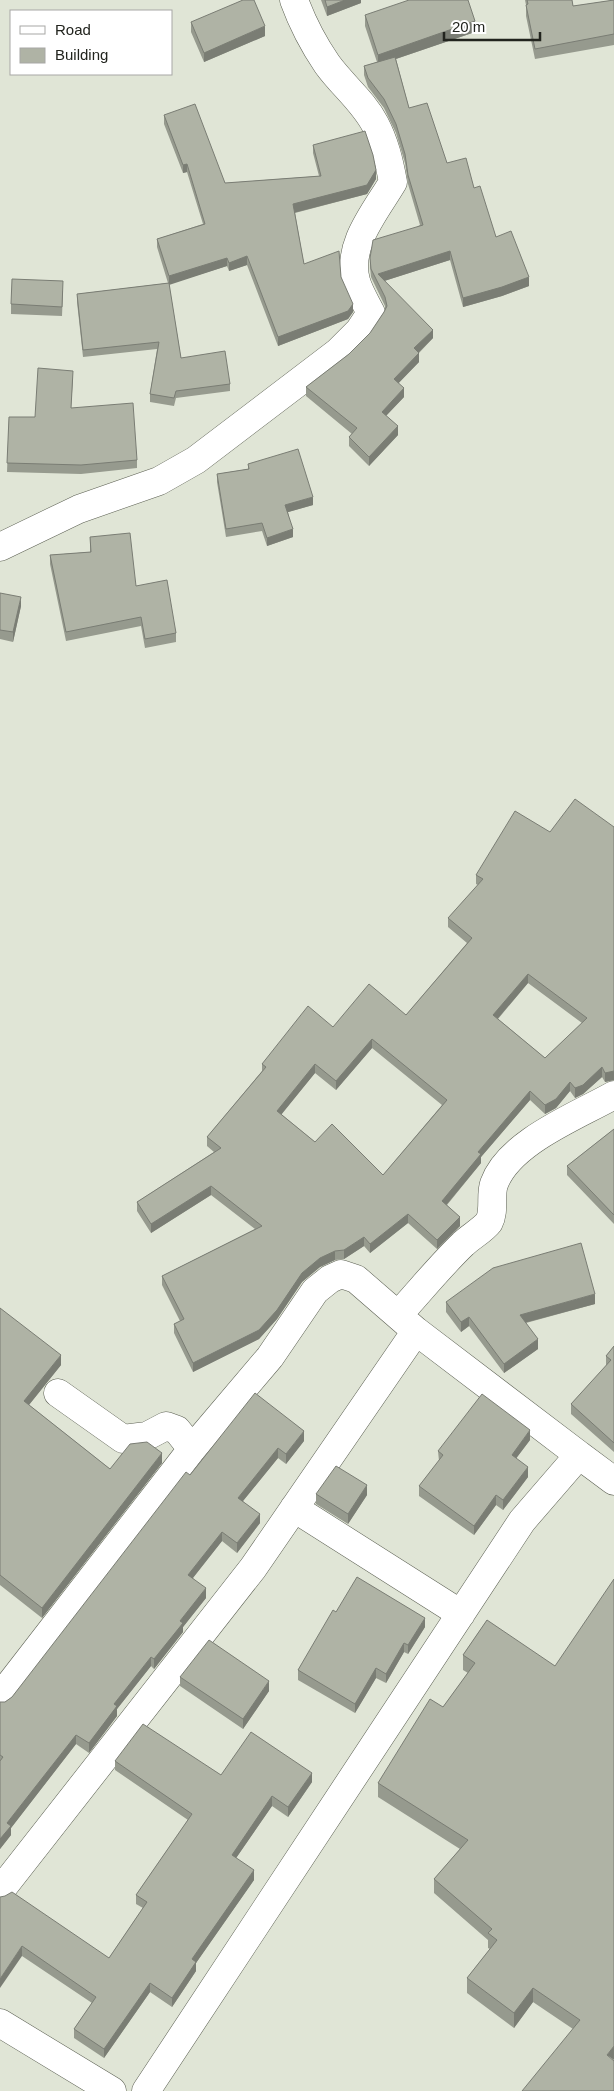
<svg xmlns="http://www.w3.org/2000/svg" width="614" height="2091" font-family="Helvetica,sans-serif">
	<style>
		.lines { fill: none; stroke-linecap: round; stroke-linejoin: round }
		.street-casing { stroke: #5c6053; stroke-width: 29 }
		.street { stroke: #fff; stroke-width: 28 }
		.wall { fill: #969a8e; fill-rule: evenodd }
		.shaded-wall { fill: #7a7d74 }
		.building { fill: #afb3a5; stroke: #7a7d74; fill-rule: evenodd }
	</style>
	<rect width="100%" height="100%" fill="#e0e5d6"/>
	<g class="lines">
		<g class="street-casing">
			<path id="street" d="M0,547L79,509L159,481L196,460L338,352L359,331L371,313C366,303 359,292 356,281C346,245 376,211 393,182C389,161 385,143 375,124C363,101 342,85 327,64C314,45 302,22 294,0
				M398,1315C420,1291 440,1266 463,1244C470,1237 483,1230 489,1222C495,1211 490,1195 494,1184C509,1142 577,1116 614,1095
				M58,1393L123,1439L147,1436L166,1426L177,1430L192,1449
				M294,1508L461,1614
				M0,1697L192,1449L270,1357L315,1291L330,1279L341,1274L356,1279L416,1331
				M0,1891L253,1568L416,1331L579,1455
				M0,2023L112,2091
				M146,2091L522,1521L579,1455L614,1481"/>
		</g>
		<use href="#street" class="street"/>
	</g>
	<path class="wall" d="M321,0H361V3L327,16Z
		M525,0H572L573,6L614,0V45L535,59L526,16V5Z
		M365,15L475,32L396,59L409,108L447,163L474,188L496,237L529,286L502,296L463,307L450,260L384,281L433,338L419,353V362L398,383L404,397L386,416L398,435L369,466L349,446V437L352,434L306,396V387L349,354L370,333L384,312L385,309V306L371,277L370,267V258L420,225L408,184L405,163L396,133L384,108L368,87L364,75V66L377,62L365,26Z
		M191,22L265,36L204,62L191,32Z
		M164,115L225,183L319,176L313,153V145L376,179L367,194L295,213L304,264L341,277L353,312L348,319L278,346L247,265L229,271L227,266L169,284L181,358L230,384V391L176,398L174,406L150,402V394L157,349L83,357L77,302V294L168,283L157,247V239L203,224L187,172L183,173L164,124Z
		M63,291L62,316L11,314V304Z
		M73,379L71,408L137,460V468L81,474L7,472L9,417H35Z
		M248,464L313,505L288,512L293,537L267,546L262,531L226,537L217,482V474L248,469Z
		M90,537L136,586L176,633V642L145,648L141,626L66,641L50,564V555L90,552Z
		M0,593L21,606L13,642L0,639Z
		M614,827V1080L605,1082L602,1077L583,1094L575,1098L570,1091L556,1108L545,1114L530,1100L481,1157V1163L447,1205L460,1226L437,1249L408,1223L370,1253L364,1246L344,1259L335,1260L320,1267L302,1282L277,1319L259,1339L193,1372L174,1333V1324L180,1321L162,1285V1276L255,1229L211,1195L151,1233L137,1211V1202L214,1152L207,1146V1137L262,1071V1064L333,1027L406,1015L467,943L448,927V918L478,885L476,884V875L550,832ZM528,983L582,1023L545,1058L498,1019ZM372,1048L442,1105L383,1175L315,1142L281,1114L315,1073L336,1090Z
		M614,1129V1224L567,1175V1166Z
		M446,1302L595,1304L526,1323L538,1349L504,1373L469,1326L461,1332L446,1312Z
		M0,1308L61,1365L29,1405L110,1469L162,1463L42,1618L0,1585Z
		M614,1346V1452L571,1414V1404L606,1366V1356Z
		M530,1440L516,1458L528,1477L503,1510L496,1505L474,1535L419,1496V1486L439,1461L438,1451Z
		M304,1441L286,1464L278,1458L243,1501L260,1523L237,1553L222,1541L193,1578L206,1598L183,1627V1632L154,1669L151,1666L117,1709V1716L89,1753L76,1744L11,1828V1835L0,1849V1702H5L12,1697L190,1475Z
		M316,1494L367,1495L348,1524L316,1504Z
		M336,1612L425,1627L408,1654L404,1652L386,1683L376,1678L355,1713L298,1680V1670Z
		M487,1620L614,2091L573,2029L533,2002L514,2028L467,1993V1978L490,1949L488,1948V1940L434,1893V1879L460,1849L378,1797V1783L443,1707L468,1673L463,1670V1655Z
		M180,1677L269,1691L243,1729L180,1686Z
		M115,1761L221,1775L312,1782L288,1817L272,1806L236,1858L254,1880L196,1963V1971L172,2007L150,1992L104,2058L74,2038V2029L92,2003L22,1956L0,1897L109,1958L143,1908L136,1904V1895L188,1820L115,1770Z"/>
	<path class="shaded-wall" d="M345,0H361V3L327,16V7Z
		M475,21V32L378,65V55Z
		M265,26V36L204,62V53Z
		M187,164V172L183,173V165Z
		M376,170V179L367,194L293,213V204Z
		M450,251V260L378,283V274Z
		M247,256V265L229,271V263Z
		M227,258V266L169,285V276Z
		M529,277V286L502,296L463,307V298Z
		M353,304V312L348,319L278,346V337Z
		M433,330V338L414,357V348Z
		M419,353V362L394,388V379Z
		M404,388V397L382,420V412Z
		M398,426V435L369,466V457Z
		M313,497V505L285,513V505Z
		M293,529V537L267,546V538Z
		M21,597V606L13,642V632Z
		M528,974V983L493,1024V1015Z
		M372,1039V1048L336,1090V1081Z
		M315,1064V1073L277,1120V1111Z
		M602,1067V1077L583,1094L575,1098V1088Z
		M614,1071V1080L605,1082V1073Z
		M570,1082V1091L556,1108L545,1114V1105Z
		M530,1091V1100L481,1157V1163L442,1210V1201L478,1152Z
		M211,1186V1195L151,1233V1224Z
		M408,1214V1223L370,1253V1244Z
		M460,1217V1226L437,1249V1240Z
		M364,1237V1246L344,1259V1250Z
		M335,1251V1260L320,1267L302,1282L277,1319L259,1339L193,1372V1363L320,1258Z
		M595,1294V1304L520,1324V1315Z
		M469,1317V1326L461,1332V1322Z
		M538,1339V1349L504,1373V1364Z
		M61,1355V1365L24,1411V1401Z
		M530,1430V1440L512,1464V1455Z
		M304,1431V1441L286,1464V1454Z
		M278,1448V1458L238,1507V1498Z
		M162,1453V1463L42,1618V1608Z
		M528,1467V1477L503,1510V1500Z
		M367,1485V1495L348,1524V1514Z
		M496,1495V1505L474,1535V1526Z
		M260,1514V1523L237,1553V1543Z
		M222,1532V1541L188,1584V1575Z
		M206,1588V1598L183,1627V1632L154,1669V1659L180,1621Z
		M425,1618V1627L408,1654V1645Z
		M404,1643V1652L386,1683V1674Z
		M151,1657V1666L117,1709V1716L89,1753V1743L114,1704Z
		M376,1668V1678L355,1713V1704Z
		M269,1681V1691L243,1729V1719Z
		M76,1735V1744L11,1828V1835L0,1849V1839L7,1823Z
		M312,1773V1782L288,1817V1807Z
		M272,1796V1806L232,1864V1855Z
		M254,1870V1880L196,1963V1971L172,2007V1998L192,1959Z
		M22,1946V1956L0,1988V1979Z
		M150,1983V1992L104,2058V2049Z
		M533,1988V2002L514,2028V2013Z
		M614,2046V2060L607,2055Z"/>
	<path class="building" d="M243,0H254L265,26L204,53L191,22Z
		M325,0H345L327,7Z
		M409,0H468L475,21L378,55L365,15Z
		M527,0H572L573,6L614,0V34L535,49L526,5L528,4Z
		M395,57L409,108L427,103L447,163L466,158L474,188L480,186L496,237L511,231L529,277L502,287L463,298L450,251L378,274L433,330L414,348L419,353L394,379L404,388L382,412L398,426L369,457L349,437L357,428L306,387L349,354L370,333L384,312L387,306L385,297L371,269L370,258L373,240L423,225L408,175L405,154L396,124L384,99L368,78L364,66Z
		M195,104L225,183L321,176L313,145L365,131L373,155L376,170L367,185L293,204L304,264L339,251L341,277L353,304L348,311L278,337L247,256L229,263L227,258L169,276L157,239L205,224L187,164L183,165L164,115Z
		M12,279L63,281L62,307L11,304Z
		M169,283L181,358L225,351L230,384L176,391L174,398L150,394L159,342L83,350L77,294Z
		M38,368L73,371L71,408L133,403L137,460L81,465L7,463L9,417H35Z
		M298,449L313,497L285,505L293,529L267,538L262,523L226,529L217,474L249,469L248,464Z
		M130,533L136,586L167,580L176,633L145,639L141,617L66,632L50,555L91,552L90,537Z
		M0,593L21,597L13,632L0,630Z
		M575,799L614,827V1071L605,1073L602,1067L583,1085L575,1088L570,1082L556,1099L545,1105L530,1091L478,1152L481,1154L442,1201L460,1217L437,1240L408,1214L370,1244L364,1237L344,1250L335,1251L320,1258L302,1273L277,1310L259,1330L193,1363L174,1324L184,1319L162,1276L262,1226L211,1186L151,1224L137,1202L221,1148L207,1137L266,1067L262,1064L308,1006L333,1027L369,984L406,1015L472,938L448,918L483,879L476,875L515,811L550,832ZM528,974L587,1018L545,1058L493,1015ZM372,1039L447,1100L383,1175L332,1124L315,1142L277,1111L315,1064L336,1081Z
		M614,1129V1215L567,1166Z
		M581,1243L595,1294L520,1315L538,1339L504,1364L469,1317L461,1322L446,1302L493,1268Z
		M0,1308L61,1355L24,1401L110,1469L130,1444L147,1442L162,1453L42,1608L0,1575Z
		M614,1346V1443L571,1404L611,1360L606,1356Z
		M255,1393L304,1431L286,1454L278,1448L238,1498L260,1514L237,1543L222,1532L188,1575L206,1588L180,1621L183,1623L154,1659L151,1657L114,1704L117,1706L89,1743L76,1735L7,1823L11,1826L0,1839V1761L3,1757L0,1755V1702H5L12,1697L186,1472L190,1475Z
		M482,1394L530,1430L512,1455L528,1467L503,1500L496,1495L474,1526L419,1486L443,1455L438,1451Z
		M336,1466L367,1485L348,1514L316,1494Z
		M357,1577L425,1618L408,1645L404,1643L386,1674L376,1668L355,1704L298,1670L333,1610L336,1612Z
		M614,1579V2046L607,2055L614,2061V2091H522L580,2020L533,1988L514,2013L467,1978L497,1940L488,1933L492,1929L434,1879L468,1840L378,1783L430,1699L443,1707L475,1663L463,1655L487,1620L555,1666Z
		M209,1640L269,1681L243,1719L180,1677Z
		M143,1724L221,1775L251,1732L312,1773L288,1807L272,1796L232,1855L254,1870L192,1959L196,1962L172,1998L150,1983L104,2049L74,2029L96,1997L22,1946L0,1979V1897L5,1896L12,1892L109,1958L147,1902L136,1895L192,1814L115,1761Z"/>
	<rect x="10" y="10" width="162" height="65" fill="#ffffff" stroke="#a7a7a5"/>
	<rect x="20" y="26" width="25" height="8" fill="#ffffff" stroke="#a7a7a5"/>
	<text x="55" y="35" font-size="15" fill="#22241e">Road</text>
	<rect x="20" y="48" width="25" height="15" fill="#afb3a5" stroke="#a7a7a5"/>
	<text x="55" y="60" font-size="15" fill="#22241e">Building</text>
	<path d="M444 32v8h96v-8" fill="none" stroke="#22241e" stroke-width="2.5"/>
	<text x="452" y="32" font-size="15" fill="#22241e" stroke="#ffffff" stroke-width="4" paint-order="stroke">20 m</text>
</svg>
